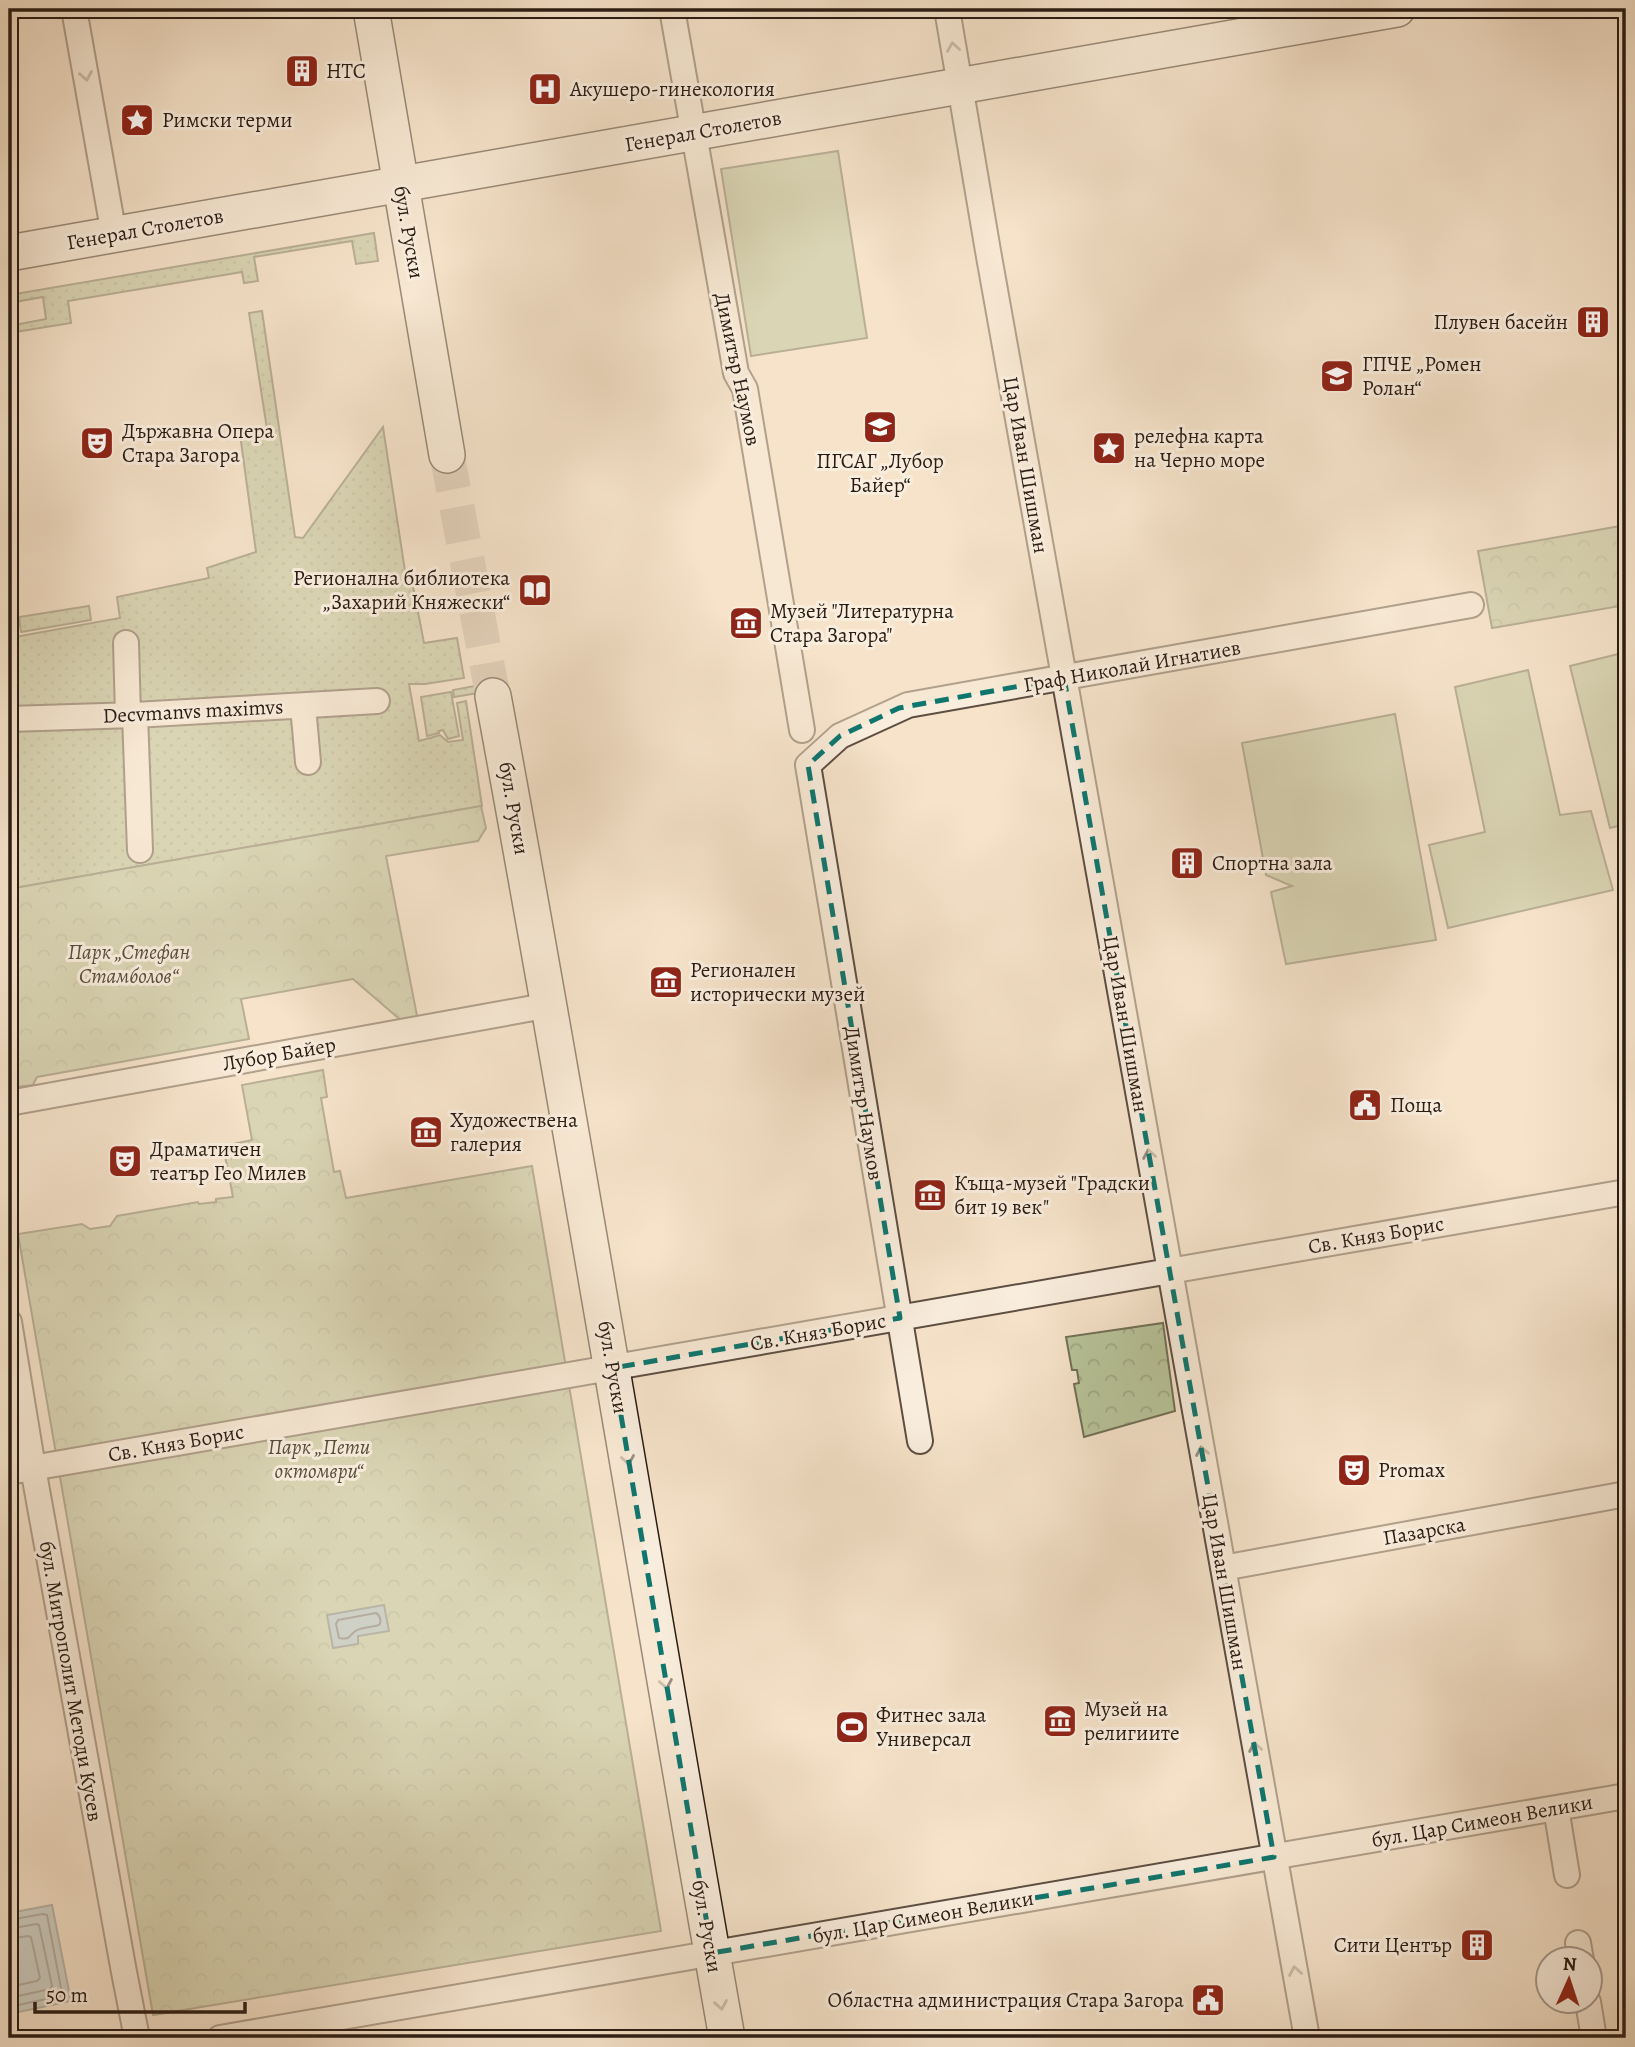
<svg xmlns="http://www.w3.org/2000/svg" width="1635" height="2047" font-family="Alegreya,serif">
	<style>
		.grass { fill: url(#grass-dots); stroke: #717057; stroke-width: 2 }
		.park { fill: url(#park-crowns); stroke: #717057; stroke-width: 2 }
		.pitch { fill: #b8c49a; stroke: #717057; stroke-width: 2 }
		.water { fill: #a1bbc1; stroke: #717b7c; stroke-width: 2 }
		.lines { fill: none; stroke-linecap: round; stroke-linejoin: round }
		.shore { stroke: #666c6a; stroke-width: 2 }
		.secondary-tunnel { stroke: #cdbba6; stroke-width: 35; stroke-dasharray: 35 18; stroke-linecap: butt }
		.street-casing { stroke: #5d4e42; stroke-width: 28 }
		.secondary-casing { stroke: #2a1c14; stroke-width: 38 }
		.street { stroke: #f9eddd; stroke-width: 24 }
		.secondary { stroke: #f9eddd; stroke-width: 35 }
		.oneway { stroke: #9c8f83 }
		.marked { fill: none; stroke: #0f766e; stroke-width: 5; stroke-dasharray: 14 9; stroke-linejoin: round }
		.labels { text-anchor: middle; stroke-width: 6; stroke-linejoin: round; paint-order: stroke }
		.poi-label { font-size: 21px; fill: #2a1c14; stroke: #f9eddd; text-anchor: start }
		.street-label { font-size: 21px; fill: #2a1c14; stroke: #f9eddd }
		.park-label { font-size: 21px; font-style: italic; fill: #554e3c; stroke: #f9eddd }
	</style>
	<defs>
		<pattern id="grass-dots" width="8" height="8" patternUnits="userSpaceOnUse" patternTransform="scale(1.75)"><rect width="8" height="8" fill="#b8c49a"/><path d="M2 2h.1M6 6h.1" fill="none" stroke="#9ea884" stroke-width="1.8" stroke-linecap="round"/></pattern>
		<pattern id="park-crowns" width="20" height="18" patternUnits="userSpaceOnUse" patternTransform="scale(1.75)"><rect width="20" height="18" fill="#b8c49a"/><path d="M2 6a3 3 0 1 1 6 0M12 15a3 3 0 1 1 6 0" fill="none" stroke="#9ea884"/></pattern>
	</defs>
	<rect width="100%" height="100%" fill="#f6e3ca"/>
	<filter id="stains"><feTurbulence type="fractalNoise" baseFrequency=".00286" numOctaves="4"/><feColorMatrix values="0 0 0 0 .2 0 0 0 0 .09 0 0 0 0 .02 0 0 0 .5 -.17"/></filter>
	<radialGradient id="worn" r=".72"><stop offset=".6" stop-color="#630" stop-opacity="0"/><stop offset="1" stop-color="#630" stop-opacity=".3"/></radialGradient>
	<path class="grass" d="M374,233L378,261L356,264L352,241L254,257L258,281L244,283L242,272L68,301L71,323L9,333V326L46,319L43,297L9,303V295Z
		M262,311L295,537L303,538L383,427L405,571H410L424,643L457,638L464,678L425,684H409L419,741L440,735L448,742L463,740L457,703L466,701L482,806L9,889V638L120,618L117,597L209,578L207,568L256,552L240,434L267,429L249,313Z
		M89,606L91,620L21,632L19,617Z
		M485,665L490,691L454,697L453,690L475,686L472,667Z
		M451,692L459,736L448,739L443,730L439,731V733L427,736L421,697Z"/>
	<path class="park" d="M1626,525V605L1492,628L1478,551Z
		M481,806L486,828L478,841L386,856L418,1021L404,1023L353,979L241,999L249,1039L37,1077L33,1085L16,1087L9,1060V889Z
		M323,1070L327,1097L321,1098L334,1172L340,1171L346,1198L532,1166L661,1931L153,2015L18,1234L82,1224L90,1229L110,1226L117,1216L198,1202L199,1204L216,1202V1199L233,1197L223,1146L252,1140L242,1085Z
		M1163,1323L1175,1411L1084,1437L1074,1384L1079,1383L1077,1370H1072L1066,1337Z"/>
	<path class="pitch" d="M838,151L867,338L751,356L721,169Z
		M1626,652V824L1610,828L1570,666Z
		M1528,670L1560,815L1591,811L1613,890L1448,928L1429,845L1485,832L1455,687Z
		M1395,714L1436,940L1286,964L1271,892L1292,886L1266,875L1242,743Z"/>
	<path class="water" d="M384,1605L389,1631L358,1636V1644L333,1648L327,1615Z
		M52,1905L71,2001L9,2014V1913Z"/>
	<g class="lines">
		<path class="shore" d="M376,1613C380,1615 382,1622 379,1625C373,1627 366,1627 360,1629C348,1632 354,1641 339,1638L336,1624L338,1620Z
			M9,1920L43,1914L47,1915L62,1993L60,1996L9,2007
			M9,1929L36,1924L39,1925L52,1986L50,1989L9,1998
			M9,1939L28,1936L31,1937L40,1978L37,1981L9,1987"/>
		<path class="secondary-tunnel" d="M447,455L493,696"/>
		<g class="street-casing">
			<path id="street" d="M74,9L114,235
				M672,9L736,373L745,389L802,730
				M947,9L988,251L1307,2038
				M126,643L128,715
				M303,706L308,762
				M135,715L140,850
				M9,719L135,715L377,701
				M9,1103L550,1005
				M9,1322L33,1468L124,1972L137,2038
				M920,1441L808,765L840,736L908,705L1471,605
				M9,1472L1626,1192
				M1223,1568L1626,1494
				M1556,1808L1567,1875
				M1578,1943L1581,1960
				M1588,2002L1594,2038
				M220,2038L1626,1796"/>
		</g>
		<g class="secondary-casing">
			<path id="secondary" d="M371,9L447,455
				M9,253L1397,9
				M493,696C576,1143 648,1591 727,2038"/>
		</g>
		<use href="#street" class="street"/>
		<use href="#secondary" class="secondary"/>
	</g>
	<defs><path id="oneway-chevron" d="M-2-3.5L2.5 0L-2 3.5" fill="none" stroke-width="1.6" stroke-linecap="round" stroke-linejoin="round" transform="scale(1.75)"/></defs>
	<g class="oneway">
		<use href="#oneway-chevron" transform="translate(953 47) rotate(-99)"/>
		<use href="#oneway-chevron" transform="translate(86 76) rotate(80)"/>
		<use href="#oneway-chevron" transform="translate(1149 1154) rotate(-100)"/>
		<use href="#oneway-chevron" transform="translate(1202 1451) rotate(-100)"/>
		<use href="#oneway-chevron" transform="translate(628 1460) rotate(81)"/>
		<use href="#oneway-chevron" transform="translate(666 1684) rotate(80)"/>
		<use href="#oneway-chevron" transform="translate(1255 1747) rotate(-100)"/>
		<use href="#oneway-chevron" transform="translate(1295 1971) rotate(-100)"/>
		<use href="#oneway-chevron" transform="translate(721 2005) rotate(80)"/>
	</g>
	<path d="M0 0H1635V2047H0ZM1064,678L1274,1857L712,1953L613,1368L900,1318L808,765L840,736L899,708Z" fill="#f6e3ca" fill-opacity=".55" fill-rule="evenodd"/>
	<path class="marked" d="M1064,678L1274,1857L712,1953L613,1368L900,1318L808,765L840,736L899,708Z"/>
	<defs>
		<g id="building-square" transform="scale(1.75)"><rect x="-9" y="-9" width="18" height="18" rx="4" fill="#8f2418" stroke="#f9eddd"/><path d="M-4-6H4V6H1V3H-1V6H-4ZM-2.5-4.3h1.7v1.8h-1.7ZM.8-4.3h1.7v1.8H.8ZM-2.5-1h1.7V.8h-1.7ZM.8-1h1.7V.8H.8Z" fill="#fff"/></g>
		<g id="hospital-square" transform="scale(1.75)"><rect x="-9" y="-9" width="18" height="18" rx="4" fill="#8f2418" stroke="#f9eddd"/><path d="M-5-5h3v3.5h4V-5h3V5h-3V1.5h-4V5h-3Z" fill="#fff"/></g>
		<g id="sight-square" transform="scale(1.75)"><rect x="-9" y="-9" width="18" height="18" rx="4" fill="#8f2418" stroke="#f9eddd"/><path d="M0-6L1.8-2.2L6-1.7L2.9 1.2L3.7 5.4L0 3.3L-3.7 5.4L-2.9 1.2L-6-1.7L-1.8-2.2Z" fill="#fff"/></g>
		<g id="school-square" transform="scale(1.75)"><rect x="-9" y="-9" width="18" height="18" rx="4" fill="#8f2418" stroke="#f9eddd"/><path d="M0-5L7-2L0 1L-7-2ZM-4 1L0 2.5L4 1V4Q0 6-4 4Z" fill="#fff"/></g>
		<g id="theatre-square" transform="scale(1.75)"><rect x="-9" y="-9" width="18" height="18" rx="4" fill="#8f2418" stroke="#f9eddd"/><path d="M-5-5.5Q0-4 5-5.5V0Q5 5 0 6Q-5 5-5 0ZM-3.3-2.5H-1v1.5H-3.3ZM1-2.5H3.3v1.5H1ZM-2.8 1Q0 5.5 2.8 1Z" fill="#fff"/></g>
		<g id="library-square" transform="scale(1.75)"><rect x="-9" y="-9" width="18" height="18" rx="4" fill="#8f2418" stroke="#f9eddd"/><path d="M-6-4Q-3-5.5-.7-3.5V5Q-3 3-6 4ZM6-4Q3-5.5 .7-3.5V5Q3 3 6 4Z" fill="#fff"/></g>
		<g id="museum-square" transform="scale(1.75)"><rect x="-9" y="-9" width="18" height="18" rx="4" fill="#8f2418" stroke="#f9eddd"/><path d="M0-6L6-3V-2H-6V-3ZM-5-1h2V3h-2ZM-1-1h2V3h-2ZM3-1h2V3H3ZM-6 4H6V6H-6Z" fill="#fff"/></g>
		<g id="civic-square" transform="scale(1.75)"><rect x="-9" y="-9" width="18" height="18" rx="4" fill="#8f2418" stroke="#f9eddd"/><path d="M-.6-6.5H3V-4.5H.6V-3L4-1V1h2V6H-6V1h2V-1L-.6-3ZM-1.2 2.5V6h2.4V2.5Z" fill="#fff"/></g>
		<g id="stadium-square" transform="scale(1.75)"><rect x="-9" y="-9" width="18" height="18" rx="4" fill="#8f2418" stroke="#f9eddd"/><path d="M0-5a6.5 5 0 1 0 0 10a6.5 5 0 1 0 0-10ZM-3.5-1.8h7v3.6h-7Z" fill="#fff"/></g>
	</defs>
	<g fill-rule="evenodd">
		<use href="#building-square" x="302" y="71"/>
		<use href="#hospital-square" x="545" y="89"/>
		<use href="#sight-square" x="137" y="120"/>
		<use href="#building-square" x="1593" y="322"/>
		<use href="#school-square" x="1337" y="376"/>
		<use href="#school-square" x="880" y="427"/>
		<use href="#theatre-square" x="97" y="443"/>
		<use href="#sight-square" x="1109" y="448"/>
		<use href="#library-square" x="535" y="590"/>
		<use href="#museum-square" x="746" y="623"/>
		<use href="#building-square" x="1187" y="863"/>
		<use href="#museum-square" x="666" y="982"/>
		<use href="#civic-square" x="1365" y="1105"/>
		<use href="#museum-square" x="426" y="1132"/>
		<use href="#theatre-square" x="125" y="1161"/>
		<use href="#museum-square" x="930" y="1195"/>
		<use href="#theatre-square" x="1354" y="1470"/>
		<use href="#museum-square" x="1060" y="1721"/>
		<use href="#stadium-square" x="852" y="1727"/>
		<use href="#building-square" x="1477" y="1945"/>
		<use href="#civic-square" x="1208" y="2000"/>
	</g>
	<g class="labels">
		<g class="poi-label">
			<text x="326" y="78">НТС</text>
			<text x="570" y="96">Акушеро-гинекология</text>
			<text x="162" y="127">Римски терми</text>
			<text x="1568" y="329" text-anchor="end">Плувен басейн</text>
			<text x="1362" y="371">ГПЧЕ „Ромен<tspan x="1362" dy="24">Ролан“</tspan></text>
			<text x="122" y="438">Държавна Опера<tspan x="122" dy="24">Стара Загора</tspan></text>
			<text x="1134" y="443">релефна карта<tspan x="1134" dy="24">на Черно море</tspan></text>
			<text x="880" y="468" text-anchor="middle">ПГСАГ „Лубор<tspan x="880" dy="24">Байер“</tspan></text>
			<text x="510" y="585" text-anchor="end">Регионална библиотека<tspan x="510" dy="24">„Захарий Княжески“</tspan></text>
			<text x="770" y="618">Музей "Литературна<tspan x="770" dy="24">Стара Загора"</tspan></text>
			<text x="1212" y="870">Спортна зала</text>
			<text x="690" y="977">Регионален<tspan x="690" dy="24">исторически музей</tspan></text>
			<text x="1390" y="1112">Поща</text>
			<text x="450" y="1127">Художествена<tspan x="450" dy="24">галерия</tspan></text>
			<text x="150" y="1156">Драматичен<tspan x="150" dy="24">театър Гео Милев</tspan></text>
			<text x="954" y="1190">Къща-музей "Градски<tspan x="954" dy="24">бит 19 век"</tspan></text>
			<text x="1378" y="1477">Promax</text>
			<text x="1084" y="1716">Музей на<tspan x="1084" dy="24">религиите</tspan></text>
			<text x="876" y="1722">Фитнес зала<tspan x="876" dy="24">Универсал</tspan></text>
			<text x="1452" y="1952" text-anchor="end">Сити Център</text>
			<text x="1184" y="2007" text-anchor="end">Областна администрация Стара Загора</text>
		</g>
		<g class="street-label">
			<text transform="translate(703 131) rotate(-10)" y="7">Генерал Столетов</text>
			<text transform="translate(145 229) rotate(-10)" y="7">Генерал Столетов</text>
			<text transform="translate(409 232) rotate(80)" y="7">бул. Руски</text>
			<text transform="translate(738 369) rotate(78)" y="7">Димитър Наумов</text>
			<text transform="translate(1026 465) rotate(80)" y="7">Цар Иван Шишман</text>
			<text transform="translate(1132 666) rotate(-10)" y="7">Граф Николай Игнатиев</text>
			<text transform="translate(193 711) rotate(-3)" y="7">Decvmanvs maximvs</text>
			<text transform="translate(514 808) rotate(80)" y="7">бул. Руски</text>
			<text transform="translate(1126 1024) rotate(80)" y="7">Цар Иван Шишман</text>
			<text transform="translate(279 1054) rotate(-10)" y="7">Лубор Байер</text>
			<text transform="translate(864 1103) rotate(81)" y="7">Димитър Наумов</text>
			<text transform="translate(1376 1235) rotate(-10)" y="7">Св. Княз Борис</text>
			<text transform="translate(818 1332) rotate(-10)" y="7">Св. Княз Борис</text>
			<text transform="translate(613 1367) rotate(80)" y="7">бул. Руски</text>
			<text transform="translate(176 1443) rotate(-10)" y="7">Св. Княз Борис</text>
			<text transform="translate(1424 1531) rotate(-10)" y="7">Пазарска</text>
			<text transform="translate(1225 1582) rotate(80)" y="7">Цар Иван Шишман</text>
			<text transform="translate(71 1681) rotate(80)" y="7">бул. Митрополит Методи Кусев</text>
			<text transform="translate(1482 1821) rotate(-10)" y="7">бул. Цар Симеон Велики</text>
			<text transform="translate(923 1917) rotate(-10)" y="7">бул. Цар Симеон Велики</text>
			<text transform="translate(707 1926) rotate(80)" y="7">бул. Руски</text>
		</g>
		<g class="park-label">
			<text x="129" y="959">Парк „Стефан<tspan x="129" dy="24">Стамболов“</tspan></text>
			<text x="319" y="1454">Парк „Пети<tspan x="319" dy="24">октомври“</tspan></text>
		</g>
	</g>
	<rect width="1635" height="2047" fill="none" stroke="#f6e3ca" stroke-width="35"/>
	<rect x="10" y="10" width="1614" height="2026" fill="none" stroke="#2a1c14" stroke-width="3.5"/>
	<rect x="18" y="18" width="1600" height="2012" fill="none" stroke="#2a1c14" stroke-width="2"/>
	<g transform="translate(1569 1980) rotate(3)"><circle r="33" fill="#f9eddd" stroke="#a6998d" stroke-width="2"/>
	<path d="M0-5L12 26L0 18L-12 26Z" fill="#8f2418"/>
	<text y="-10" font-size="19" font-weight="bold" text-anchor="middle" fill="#2a1c14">N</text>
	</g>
	<path d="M35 2002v10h210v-10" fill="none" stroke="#2a1c14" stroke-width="3.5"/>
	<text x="46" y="2002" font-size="21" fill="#2a1c14" stroke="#f9eddd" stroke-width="5" paint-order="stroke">50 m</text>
	<rect width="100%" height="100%" filter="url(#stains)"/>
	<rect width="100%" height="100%" fill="url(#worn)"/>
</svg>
